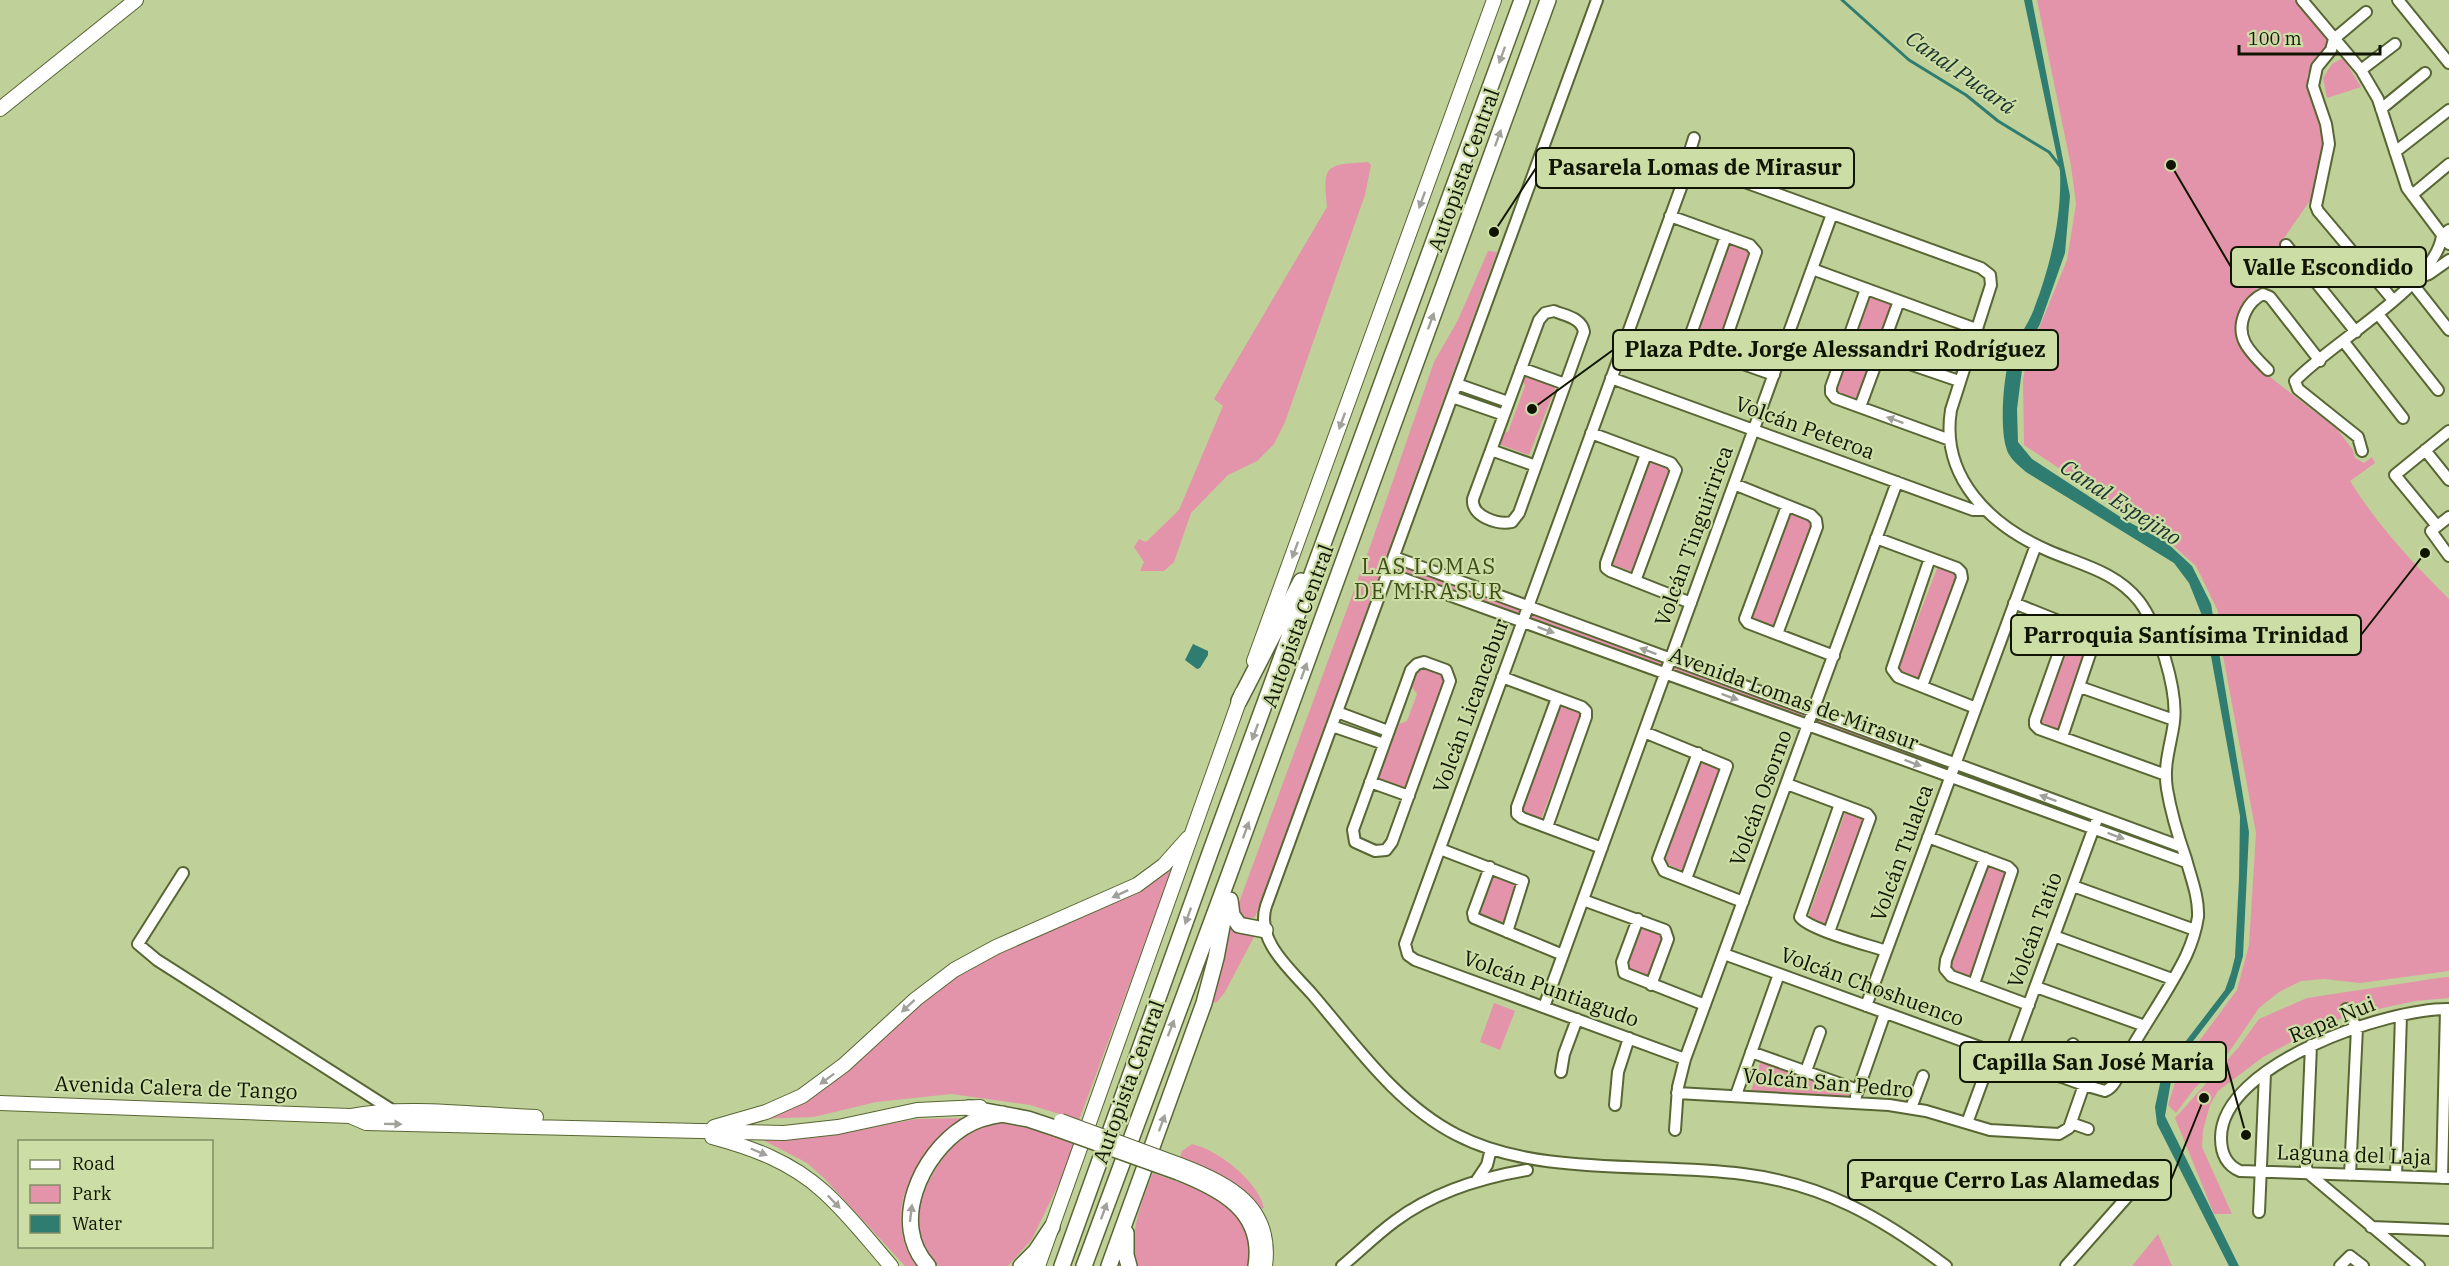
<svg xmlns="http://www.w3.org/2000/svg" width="2449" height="1266" font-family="'IBM Plex Serif',serif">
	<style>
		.green { fill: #e394aa }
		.water { fill: #2f7d71 }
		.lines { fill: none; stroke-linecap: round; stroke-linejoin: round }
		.stream { stroke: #2f7d71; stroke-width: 3 }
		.minor-casing { stroke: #586633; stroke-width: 14 }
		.major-casing { stroke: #586633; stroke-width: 16 }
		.highway-casing { stroke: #586633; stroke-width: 18 }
		.minor { stroke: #fff; stroke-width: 10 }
		.major { stroke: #fff; stroke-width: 14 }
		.highway { stroke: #fff; stroke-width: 15 }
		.major-bridge-casing { stroke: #586633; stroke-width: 16; stroke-linecap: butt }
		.highway-bridge-casing { stroke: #586633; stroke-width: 18; stroke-linecap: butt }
		.major-bridge { stroke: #fff; stroke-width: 14 }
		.highway-bridge { stroke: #fff; stroke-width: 15 }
		.oneway { fill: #9fa19a }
		.labels { text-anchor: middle; stroke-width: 4.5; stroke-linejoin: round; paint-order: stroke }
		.street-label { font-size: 21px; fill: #101502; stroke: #ccdda5 }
		.water-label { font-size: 22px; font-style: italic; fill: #1a322e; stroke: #ccdda5 }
		.neighbourhood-label { font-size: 22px; letter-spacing: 1.5px; fill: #414e1a; stroke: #ccdda5 }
		.leader { fill: none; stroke: #101502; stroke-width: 2 }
		.callout-dot { fill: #101502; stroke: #ccdda5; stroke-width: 2 }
		.callout { fill: #ccdda5; stroke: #101502; stroke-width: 2 }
		.callout-label { font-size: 22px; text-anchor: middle; font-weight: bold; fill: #101502 }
	</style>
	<rect width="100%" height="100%" fill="#bfd099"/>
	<path class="green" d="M2037,0H2294L2329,42L2327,49L2317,56L2307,76L2325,150L2320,170L2311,199L2269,260L2242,323L2262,371L2337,429L2353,450L2355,458L2364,463L2372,457L2375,463L2350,481C2379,527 2411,561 2449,599V971L2360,983L2324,979L2301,981L2279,992L2259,1008L2234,1045L2219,1065L2194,1089L2176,1113L2168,1105L2180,1067L2237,990L2249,945L2256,833L2219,634L2218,611L2196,566L2167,540L2024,445L2023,379L2028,355L2067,260L2076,204L2071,166Z
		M2343,58L2361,87L2327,98L2323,78L2332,64Z
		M1368,162L1371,165L1365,195L1285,422L1274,444L1257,461L1228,475L1191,513L1174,562L1164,571H1140L1144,562L1134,547L1139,539L1146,542L1179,510L1223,406L1214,399L1327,207C1322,163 1327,165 1368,162Z
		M1729,244L1750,252L1716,350L1690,341Z
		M1488,251L1497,252L1255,917L1246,919L1239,915L1237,908L1371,544L1434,362L1458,320Z
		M1871,294L1893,304L1858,399L1836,392Z
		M1524,374L1556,386L1529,455L1498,444L1502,431L1508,432L1525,386L1521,377Z
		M1648,461L1671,470L1633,572L1611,564Z
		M1792,512L1813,520L1774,628L1751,619Z
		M1400,564L2171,848V852L1397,572Z
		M1938,566L1957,574L1918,682L1897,673Z
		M2072,630L2091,637L2058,730L2040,723Z
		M1422,668L1442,675L1444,680L1406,787L1401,790L1380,782L1378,778L1399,724L1407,721L1417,694L1412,687L1418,671Z
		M1560,704L1581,713L1541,819L1520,812Z
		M1701,759L1722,768L1684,871L1664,863Z
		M1846,810L1865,817L1826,925L1808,918Z
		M1175,862L1079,1120L1030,1105L951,1094L876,1102L814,1117L757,1119L782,1109L950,976Z
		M1987,862L2009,870L1971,979L1948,970Z
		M1494,875L1519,884L1505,923L1480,914Z
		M1229,921L1239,930L1254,937L1225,992L1217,1002L1211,1003Z
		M1640,924L1663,932L1648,977L1625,969Z
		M2445,977H2449V998L2415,1001L2355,1014L2325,1024L2263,1057L2218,1091L2210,1105L2203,1130L2202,1147L2232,1214H2214L2175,1118L2238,1048L2259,1019L2307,998Z
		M1494,1003L1515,1011L1500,1050L1480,1042Z
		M1762,1058L1850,1092L1848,1097L1750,1094Z
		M964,1118C917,1153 878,1210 916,1266H905L824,1178L807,1163L761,1139L834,1134L917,1119Z
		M1018,1122L1075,1144L1063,1175L1032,1239L1008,1266H939C889,1237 936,1150 973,1130C988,1122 1002,1123 1018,1122Z
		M1192,1144C1218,1150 1258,1181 1264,1208L1258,1209L1179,1161L1182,1151Z
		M1153,1173C1180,1183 1227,1196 1243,1220C1251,1232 1251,1253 1249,1266H1135C1129,1234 1141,1202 1153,1173Z
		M2158,1234L2172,1266H2132Z"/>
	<path class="water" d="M2024,0H2032L2070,196L2065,253L2040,324L2024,354L2017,409L2018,442L2032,459L2125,520L2166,542L2192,566L2211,604L2249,832L2243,956L2234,988L2184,1053L2171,1081L2165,1116L2239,1266H2229L2157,1124L2155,1107L2161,1079L2179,1050L2225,990L2231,973L2235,957L2239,879L2240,816L2205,623L2189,583L2174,563L2026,472C2018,465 2008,457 2006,447C2000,427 2003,381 2009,360C2014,341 2029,325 2035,306C2051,264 2062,216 2060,171Z
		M1193,644L1208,651V655L1200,668L1197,669L1185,660Z"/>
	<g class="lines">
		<path class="stream" d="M1842,0L1909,60L1966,95L1998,121L2049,152L2060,166"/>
		<g class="minor-casing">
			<path id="minor" d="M1597,0L1266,906C1255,941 1291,970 1312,994C1355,1044 1396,1104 1457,1135C1538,1177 1653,1162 1743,1174C1824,1184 1882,1218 1946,1266
				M2302,0L2361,70L2378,99L2407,188L2449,244
				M2398,0L2449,63
				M2366,12L2334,39L2331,50L2317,67L2313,86L2326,124L2329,144L2316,206L2318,211L2393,300
				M2361,70L2395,44
				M2381,109L2425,73
				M2395,152L2449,110
				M1692,165H1698L1981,268L1990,275L1991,285L1951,410C1940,478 1991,526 2049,551C2082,565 2116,572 2139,601C2158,626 2178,690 2174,722C2171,745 2163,764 2167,789C2171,813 2178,836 2186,859C2191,878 2199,897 2198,917C2196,930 2192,943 2186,956C2169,991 2145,1023 2126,1058C2120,1069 2117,1086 2105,1091L2084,1085L1724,954
				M1692,165L1689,154L1694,138
				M2412,195L2449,164
				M1670,216L1750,245L1756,252L1720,356
				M1726,236L1688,342L1692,346L1774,375
				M2286,245L2356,332
				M1812,269L1976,329
				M2420,277L2429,274L2449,260
				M2412,283L2449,330
				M1866,289L1831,387V393L1835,398L1950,440
				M1554,311C1566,316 1582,318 1584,332L1519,513L1512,522C1497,525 1471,516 1473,499L1539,320L1545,313Z
				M2378,314L2438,390
				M2344,342L2403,418
				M1880,354L1959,381
				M1521,368L1565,384
				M2268,370C2250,352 2233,337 2246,311C2250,303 2255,298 2263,294L2270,297L2320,361
				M1611,378L1973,510H1986
				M1457,384L1508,402
				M1452,397L1504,415
				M1860,407L1899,301
				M1591,433L1671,463L1676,470L1635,581
				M1491,450L1536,466
				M2425,450L2449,480
				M2362,451L2358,437L2298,389L2295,381C2330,343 2435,286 2442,236L2449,230
				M1646,454L1606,563V568L1610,571L1691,603
				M1734,484L1811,515L1816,520L1817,527L1777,634
				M1787,506L1745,619L1748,623L1834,656
				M2449,517L2431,531L2449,556
				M2437,526L2395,475L2449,431
				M1876,538L1957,568L1961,572L1962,578L1922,686
				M1394,557L2182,847
				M1930,558L1892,669L1898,677L1976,708
				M1388,573L2186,862
				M2014,603L2096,636L2062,737
				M2069,624L2035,720V725L2039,729L2166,775
				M1424,662L1446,670L1450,681L1392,842L1386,850L1375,851L1355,842L1353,830L1411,670L1417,664Z
				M1502,677L1582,707L1586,711V717L1547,827
				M2080,687L2174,720
				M1557,698L1517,807V814L1522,818L1602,848
				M1337,712L1388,731
				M1332,726L1384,744
				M1644,732L1727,766L1686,879
				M1698,753L1658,859L1664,871L1743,902
				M1370,782L1409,796
				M1787,784L1867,814L1870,818L1829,932
				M1840,804L1800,917C1809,930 1869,945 1886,951
				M1928,837L2008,867L2012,871L1974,984
				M1440,849L1523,881L1507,932
				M1985,858L1946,960L1945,969L1951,976L2029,1005
				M1490,867L1473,913L1474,918L1563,955
				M183,873L138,944L157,960L395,1112
				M2073,886L2195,930
				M1583,900L1665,930L1668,939L1651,985
				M1638,919L1622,962L1624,973L1705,1005
				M2054,936L2172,979
				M2036,987L2145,1026
				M1866,1006L2036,545
				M1544,1007L1832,214
				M2346,1009L2357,1028L2350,1175
				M2449,1009C2388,1008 2221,1064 2221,1138C2221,1152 2226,1165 2240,1171L2449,1178
				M2311,1045L2306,1167L2308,1173L2419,1266
				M1751,1052L1858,1090
				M2009,1058L2096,822
				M1685,1059L1415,960L1408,955L1405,944L1687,171L1692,165
				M1806,1071L1820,1032
				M1561,1072L1564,1054L1577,1019
				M2061,1077L2073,1044
				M1677,1093L1889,1105L1926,1111L1990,1130L2059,1134L2069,1128L2084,1085
				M1736,1095L1779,974
				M1856,1096L1885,1013
				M1615,1105L1618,1072L1629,1038
				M1911,1108L1923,1076
				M1967,1123L1993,1052
				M2071,1123L2088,1129
				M1675,1130L1678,1087L1685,1059L1897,482
				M2396,1176L2401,1015
				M2442,1178L2446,1009
				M1477,1180L1487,1165L1491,1149
				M2259,1212L2265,1073
				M2371,1227L2449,1230
				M1342,1266C1360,1251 1376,1235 1395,1221C1434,1192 1479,1178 1527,1170
				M2066,1266L2134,1189
				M2340,1266L2350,1256L2363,1266"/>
		</g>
		<g class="major-casing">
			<path id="major" d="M0,109L136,0
				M1254,661L1494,0
				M0,1103L350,1116C407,1105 478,1115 536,1117
				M350,1116L366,1123L784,1133L838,1127L917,1110L980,1107
				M714,1127L766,1112L802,1096L844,1065L916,999L954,970L996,947L1137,885L1164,865L1188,838
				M712,1137C753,1148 791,1162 823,1191C848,1213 869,1241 891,1266
				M1180,1165C1228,1183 1273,1206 1265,1266
				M1038,1266L1242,693"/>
		</g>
		<g class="highway-casing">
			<path id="highway" d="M1239,701L1301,581
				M1230,900L1232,915L1239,925L1265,930
				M969,1108L1028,1119L1058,1129
				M1178,1172C1221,1189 1265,1211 1256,1266
				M1126,1233V1255L1129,1266
				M928,1266C889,1224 921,1154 964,1127C976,1119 989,1116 1003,1114
				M1021,1266L1036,1251L1052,1227
				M1062,1266L1210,853L1522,0
				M1084,1266L1229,875L1548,0
				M1109,1266L1204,1003L1216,958L1226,905"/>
		</g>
		<use href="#minor" class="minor"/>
		<use href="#major" class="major"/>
		<use href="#highway" class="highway"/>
		<g class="major-bridge-casing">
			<path id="major-bridge" d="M1061,1121L1180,1165"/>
		</g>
		<g class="highway-bridge-casing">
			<path id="highway-bridge" d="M1058,1129L1178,1172"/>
		</g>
		<use href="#major-bridge" class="major-bridge"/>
		<use href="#highway-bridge" class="highway-bridge"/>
	</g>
	<defs><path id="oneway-solid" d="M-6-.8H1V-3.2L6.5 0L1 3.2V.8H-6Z" transform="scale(1.5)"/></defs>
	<g class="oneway">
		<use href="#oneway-solid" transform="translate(1502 55) rotate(110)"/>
		<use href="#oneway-solid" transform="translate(1498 138) rotate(-70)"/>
		<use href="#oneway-solid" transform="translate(1422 200) rotate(110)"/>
		<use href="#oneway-solid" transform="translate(1431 321) rotate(-70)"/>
		<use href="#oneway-solid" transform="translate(1895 420) rotate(-160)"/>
		<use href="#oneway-solid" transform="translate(1342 421) rotate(110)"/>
		<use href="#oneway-solid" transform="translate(1295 550) rotate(110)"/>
		<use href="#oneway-solid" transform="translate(1546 630) rotate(20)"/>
		<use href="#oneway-solid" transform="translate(1648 651) rotate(-160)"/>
		<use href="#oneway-solid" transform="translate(1304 671) rotate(-70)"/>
		<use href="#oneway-solid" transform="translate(1730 697) rotate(20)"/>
		<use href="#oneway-solid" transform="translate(1255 732) rotate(110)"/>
		<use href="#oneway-solid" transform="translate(1913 763) rotate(20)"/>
		<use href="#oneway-solid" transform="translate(2048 798) rotate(-160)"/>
		<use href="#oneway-solid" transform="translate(1246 830) rotate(-70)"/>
		<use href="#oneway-solid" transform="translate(2116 836) rotate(20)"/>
		<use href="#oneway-solid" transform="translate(1120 894) rotate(155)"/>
		<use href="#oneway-solid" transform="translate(1188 916) rotate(110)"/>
		<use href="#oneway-solid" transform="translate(908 1006) rotate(137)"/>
		<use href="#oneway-solid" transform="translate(1171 1028) rotate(-69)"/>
		<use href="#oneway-solid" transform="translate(827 1079) rotate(143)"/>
		<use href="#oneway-solid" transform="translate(1162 1123) rotate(-70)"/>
		<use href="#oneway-solid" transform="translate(393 1124) rotate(1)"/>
		<use href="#oneway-solid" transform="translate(759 1152) rotate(23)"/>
		<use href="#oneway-solid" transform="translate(834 1202) rotate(46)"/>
		<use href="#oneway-solid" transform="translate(1104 1211) rotate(-70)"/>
		<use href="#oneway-solid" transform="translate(911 1213) rotate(-83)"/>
	</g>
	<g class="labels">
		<g class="street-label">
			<text transform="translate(1464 170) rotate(-70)" y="7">Autopista Central</text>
			<text transform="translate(1805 428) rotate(20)" y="7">Volcán Peteroa</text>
			<text transform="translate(1694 536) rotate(-70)" y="7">Volcán Tinguiririca</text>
			<text transform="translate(1298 626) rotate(-70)" y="7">Autopista Central</text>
			<text transform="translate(1794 699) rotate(20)" y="7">Avenida Lomas de Mirasur</text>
			<text transform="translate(1471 706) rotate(-70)" y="7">Volcán Licancabur</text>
			<text transform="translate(1761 798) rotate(-70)" y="7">Volcán Osorno</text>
			<text transform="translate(1902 853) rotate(-70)" y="7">Volcán Tulalca</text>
			<text transform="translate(2035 930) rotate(-70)" y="7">Volcán Tatio</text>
			<text transform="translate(1872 987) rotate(20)" y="7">Volcán Choshuenco</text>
			<text transform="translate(1551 989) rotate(20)" y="7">Volcán Puntiagudo</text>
			<text transform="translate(2332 1020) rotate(-22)" y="7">Rapa Nui</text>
			<text transform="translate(1129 1082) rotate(-70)" y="7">Autopista Central</text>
			<text transform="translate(1828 1083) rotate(5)" y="7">Volcán San Pedro</text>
			<text transform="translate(176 1088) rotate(2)" y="7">Avenida Calera de Tango</text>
			<text transform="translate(2354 1155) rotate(2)" y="7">Laguna del Laja</text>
		</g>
		<g class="water-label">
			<text transform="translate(1961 72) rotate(35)" y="8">Canal Pucará</text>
			<text transform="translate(2121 502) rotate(33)" y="8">Canal Espejino</text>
		</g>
		<g class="neighbourhood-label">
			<text x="1429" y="574">LAS LOMAS<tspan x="1429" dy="25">DE MIRASUR</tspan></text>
		</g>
	</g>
	<path class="leader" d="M1494 232L1536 168M2171 165L2231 267M1532 409L1613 350M2425 553L2361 635M2246 1135L2226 1062M2204 1098L2171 1180"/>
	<g class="callout-dot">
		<circle cx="1494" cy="232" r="6"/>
		<circle cx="2171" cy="165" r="6"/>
		<circle cx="1532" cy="409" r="6"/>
		<circle cx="2425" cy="553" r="6"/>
		<circle cx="2246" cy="1135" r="6"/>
		<circle cx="2204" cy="1098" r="6"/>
	</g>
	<g class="callout">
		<rect x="1536" y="148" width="318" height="40" rx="6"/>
		<rect x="2231" y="247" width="195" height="40" rx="6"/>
		<rect x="1613" y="330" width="445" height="40" rx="6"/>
		<rect x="2011" y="615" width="350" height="40" rx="6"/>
		<rect x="1960" y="1042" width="266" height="40" rx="6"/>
		<rect x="1848" y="1160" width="323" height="40" rx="6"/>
	</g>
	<g class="callout-label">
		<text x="1695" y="175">Pasarela Lomas de Mirasur</text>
		<text x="2328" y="275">Valle Escondido</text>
		<text x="1835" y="357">Plaza Pdte. Jorge Alessandri Rodríguez</text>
		<text x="2186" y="643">Parroquia Santísima Trinidad</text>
		<text x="2093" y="1070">Capilla San José María</text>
		<text x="2010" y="1188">Parque Cerro Las Alamedas</text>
	</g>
	<rect x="18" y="1140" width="195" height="108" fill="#ccdda5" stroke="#818d64" stroke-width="1.5"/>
	<rect x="30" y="1160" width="30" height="9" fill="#ffffff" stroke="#818d64" stroke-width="1.5"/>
	<text x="72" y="1170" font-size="18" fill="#101502">Road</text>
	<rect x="30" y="1185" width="30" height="18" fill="#e394aa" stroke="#818d64" stroke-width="1.5"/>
	<text x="72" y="1200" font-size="18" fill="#101502">Park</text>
	<rect x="30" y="1215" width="30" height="18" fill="#2f7d71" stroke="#818d64" stroke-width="1.5"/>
	<text x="72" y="1230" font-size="18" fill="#101502">Water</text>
	<path d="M2239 45v9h141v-9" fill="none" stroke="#101502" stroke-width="3"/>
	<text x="2248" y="45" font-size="18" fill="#101502" stroke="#ccdda5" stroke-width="4.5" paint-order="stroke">100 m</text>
</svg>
